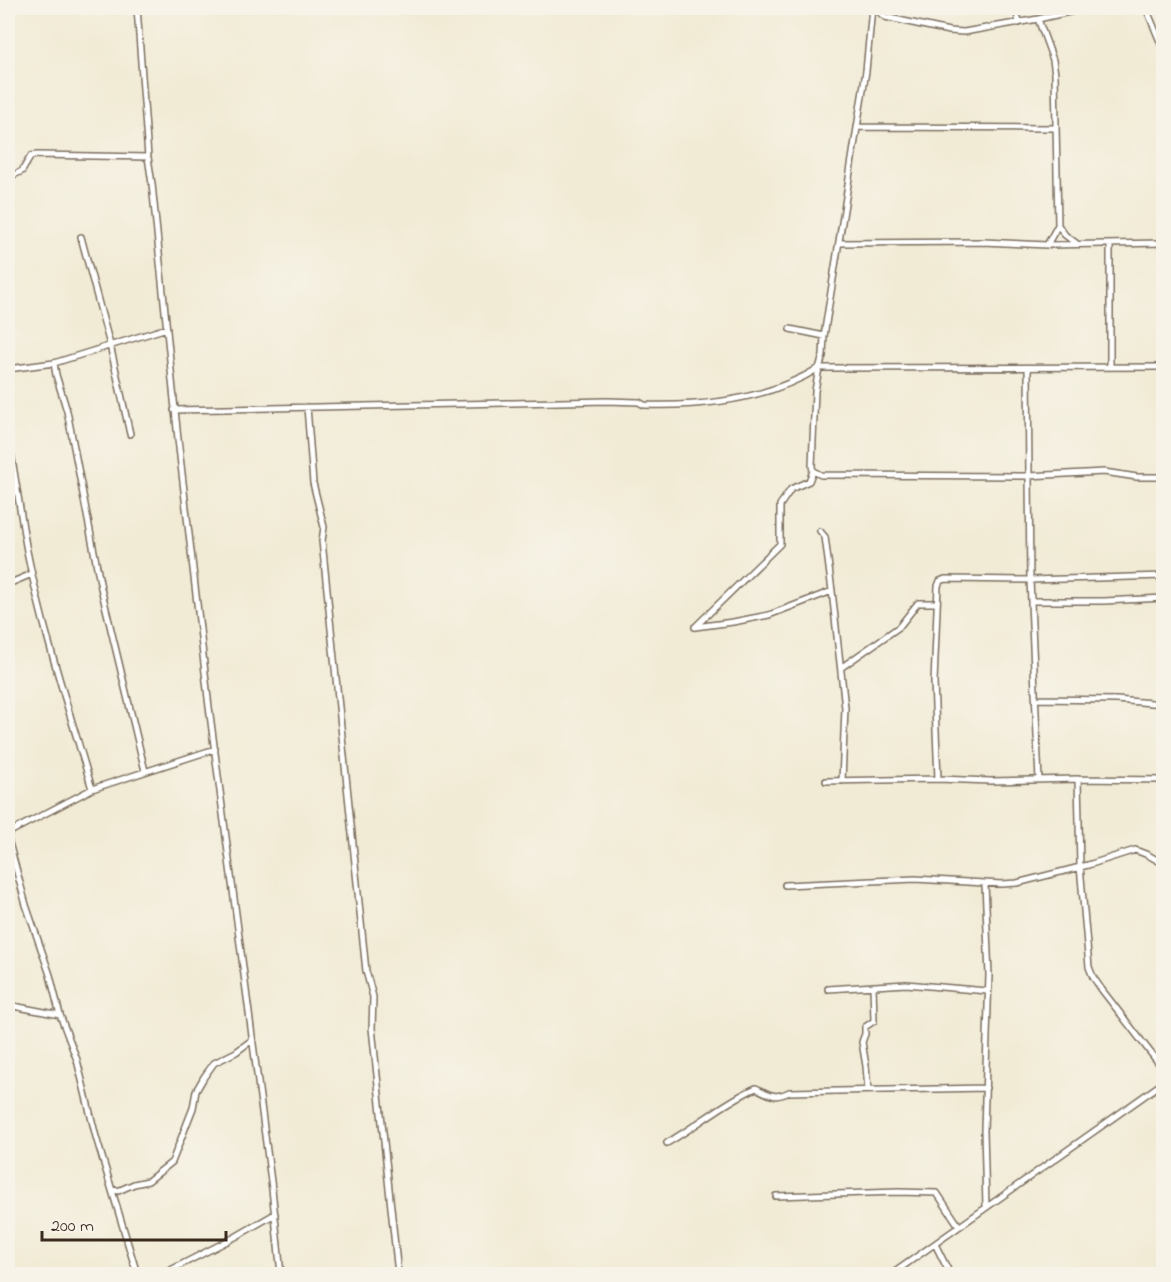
<svg xmlns="http://www.w3.org/2000/svg" width="1171" height="1282" font-family="'Indie Flower',sans-serif">
	<style>
		.lines { fill: none; stroke-linecap: round; stroke-linejoin: round }
		.street-casing { stroke: #7b6e5e; stroke-width: 8 }
		.street { stroke: #fff; stroke-width: 5 }
	</style>
	<rect width="100%" height="100%" fill="#f7f3e8"/>
	<filter id="ink" filterUnits="userSpaceOnUse"><feTurbulence type="fractalNoise" baseFrequency=".0167" numOctaves="2"/><feDisplacementMap in="SourceGraphic" scale="12" xChannelSelector="R" yChannelSelector="G"/><feConvolveMatrix kernelMatrix="1 2 1 2 8 2 1 2 1" color-interpolation-filters="sRGB"/></filter>
	<filter id="wash" filterUnits="userSpaceOnUse"><feTurbulence type="fractalNoise" baseFrequency=".008" numOctaves="4" result="noise"/><feDisplacementMap in="SourceGraphic" scale="24" xChannelSelector="R" yChannelSelector="G"/><feGaussianBlur stdDeviation="1.35" result="paint"/><feColorMatrix in="noise" values="0 0 0 0 0 0 0 0 0 0 0 0 0 0 0 0 0 1.4 0 .05"/><feComposite in="paint" operator="in"/></filter>
	<g filter="url(#wash)">
		<rect width="100%" height="100%" fill="#f1ebd5"/>
	</g>
	<g filter="url(#ink)">
		<g class="lines">
			<g class="street-casing">
				<path id="street" d="M137,8L148,157L152,184L178,439L209,707L272,1189L281,1274
					M872,8L866,71L824,336L823,356L819,368L1164,367
					M874,8L885,17L949,31L964,32L1038,19L1087,8
					M1016,8L1019,23
					M1146,8L1164,51
					M1038,19L1053,60L1055,74L1058,225
					M857,127L1056,128
					M8,178L22,171L31,156L37,155L148,157
					M81,237L110,345L130,434
					M839,243L984,242L1047,245L1164,243
					M1047,245L1058,225L1065,235L1076,243
					M790,329L824,336
					M54,363L56,375L67,411L101,588L145,771
					M1110,367V244
					M1028,368L1030,580L1039,780
					M8,369L54,363L167,328
					M307,407L313,483L324,527L322,541L366,971L373,997L372,1028L398,1274
					M174,410L607,401L639,402L644,405C704,407 767,400 819,368L815,391L812,466L813,471L821,475L1028,476L1104,472L1137,477H1164
					M8,439C16,476 20,514 27,551C43,632 69,710 92,789
					M820,531L825,537L832,591
					M8,584L32,574
					M1031,601H1104L1164,598
					M695,627L733,622L769,615L832,591L845,708L842,781
					M695,627L780,544V505L791,489L809,481L813,471
					M842,667L899,627L918,603H937
					M1036,699L1116,700L1164,704
					M938,779L934,682L938,586L940,581L945,579L1030,580L1164,576
					M1078,779L1080,866L1089,967L1093,977L1102,990L1164,1070
					M826,781L938,779L991,781L1078,779L1164,780
					M8,833L92,789L215,749
					M8,839L26,905L50,975L60,1015L77,1060L96,1137L137,1274
					M985,884L989,975L984,1130L986,1207
					M785,885L915,879L1002,884L1017,883L1088,865L1135,850L1148,855L1164,864
					M828,989L906,984L987,991
					M8,1005L60,1015
					M868,1090L866,1066L862,1042L865,1034V1027L874,1021L873,986
					M667,1143C697,1126 724,1102 756,1088C770,1095 775,1099 789,1092L986,1088
					M112,1189L118,1191L134,1184L148,1181L172,1162L193,1108L196,1091L204,1077L214,1063L236,1052L252,1040
					M776,1196L898,1192L937,1193L959,1226
					M935,1244L950,1274
					M163,1274L237,1236L275,1214
					M892,1274L1164,1082"/>
			</g>
			<use href="#street" class="street"/>
		</g>
	</g>
	<rect width="1171" height="1282" fill="none" stroke="#f7f3e8" stroke-width="30"/>
	<path d="M42 1231v9h184v-9" fill="none" stroke="#3b2a1e" stroke-width="3"/>
	<text x="51" y="1231" font-size="18" fill="#3b2a1e" stroke="#f7f3e8" stroke-width="4.5" paint-order="stroke">200 m</text>
</svg>
